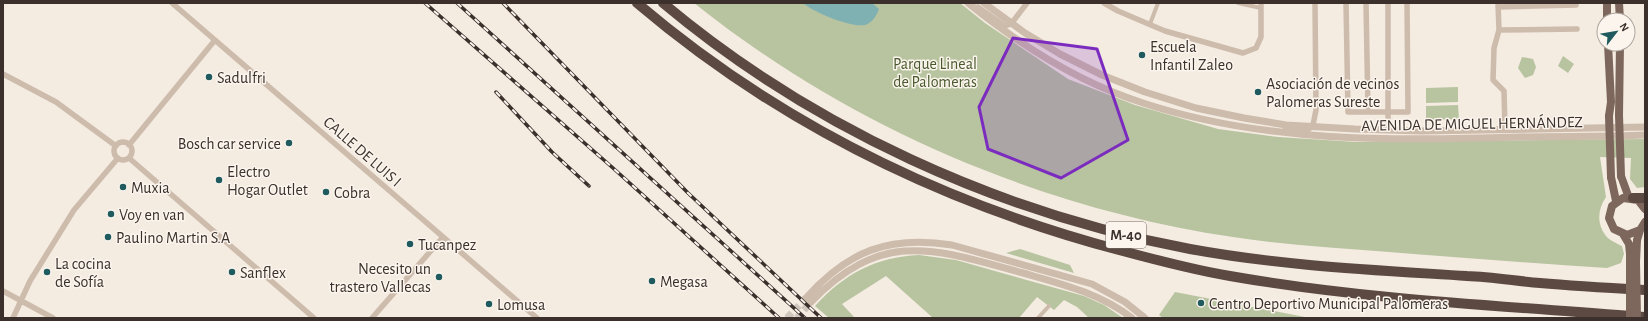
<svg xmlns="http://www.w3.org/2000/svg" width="1648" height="321" font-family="'Alegreya Sans',sans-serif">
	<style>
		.green { fill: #b8c4a0 }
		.water { fill: #7fb0b2 }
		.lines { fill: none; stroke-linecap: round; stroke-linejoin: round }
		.tertiary-tunnel { stroke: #cfc6bd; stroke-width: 7; stroke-dasharray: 7 3.5; stroke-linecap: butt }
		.pedestrian { stroke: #cdbbac; stroke-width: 4 }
		.minor { stroke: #cdbbac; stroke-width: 5.5 }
		.tertiary { stroke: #cdbbac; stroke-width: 7 }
		.primary { stroke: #7d675c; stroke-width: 8 }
		.motorway { stroke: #5c4a42; stroke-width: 10 }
		.rail-casing { stroke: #3b302b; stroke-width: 3.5 }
		.rail { stroke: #fbf5ee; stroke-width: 2; stroke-dasharray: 6; stroke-linecap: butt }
		.primary-bridge { stroke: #7d675c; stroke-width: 8 }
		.marked { fill: #7b2cbf; fill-opacity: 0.2; stroke: #7b2cbf; stroke-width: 3; stroke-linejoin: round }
		.poi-dot { fill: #1f5a5e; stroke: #fbf5ee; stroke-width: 1.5 }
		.labels { text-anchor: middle; stroke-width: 3; stroke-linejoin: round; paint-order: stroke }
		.shield { fill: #fbf5ee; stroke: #756b66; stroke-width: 1 }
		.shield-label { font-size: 15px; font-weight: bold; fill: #3b302b }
		.poi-label { font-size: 16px; fill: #3b302b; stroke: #fbf5ee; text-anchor: start }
		.park-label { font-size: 16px; fill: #4a5a2e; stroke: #fbf5ee }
		.street-label { font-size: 16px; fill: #3b302b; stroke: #fbf5ee }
	</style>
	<rect width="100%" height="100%" fill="#f4ebe1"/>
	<path class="green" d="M694,3H960L985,23L1068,79L1135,105L1218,129L1278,137L1356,142L1645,139V187L1637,188L1630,179L1631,158L1600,157L1606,197C1598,209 1596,223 1606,236C1609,240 1618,244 1622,246L1624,254L1621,263L1607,268C1534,263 1461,258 1389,252C1337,248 1285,245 1233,237C1038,208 848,126 694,3Z
		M1563,56L1574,64L1568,73L1558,66Z
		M1522,57L1533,59L1536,67L1533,75L1525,78L1518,68Z
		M1458,87V102L1426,103V88Z
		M1458,105L1459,119L1426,120V106Z
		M1020,249L1070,265L1074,273L1006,253Z
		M919,255L956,260L1084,296L1104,305L1123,318H1089L1077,307L1064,300L1054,310L1037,297L1019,318H933L886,276L842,304L855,318H829L815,306C844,274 876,257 919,255Z
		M1175,292L1310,318H1163L1159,315Z"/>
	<path class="water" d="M803,3H872L879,9C877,15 872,23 865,25C851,28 813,12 803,3Z"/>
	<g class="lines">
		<path class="tertiary-tunnel" d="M787,318L806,298
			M797,318L811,302"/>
		<path class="pedestrian" d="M1238,3L1261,8
			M1150,24L1158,3
			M1038,318L1049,306"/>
		<path class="minor" d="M172,3L537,318
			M1104,3L1118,11L1165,31L1243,53L1256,48L1261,37V3
			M1346,3L1348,112H1408L1407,3
			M1366,3L1368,112
			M1388,3V130
			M1498,3L1499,30L1494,48L1493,80L1504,91L1505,129
			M978,7L1005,26L1011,24L1027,3
			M1498,7L1576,5
			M1499,30L1577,29
			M3,74L56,102L116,146
			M1285,130L1307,131L1313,125L1316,110L1315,3
			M114 151a9 9 0 1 1 18 0a9 9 0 1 1-18 0Z
			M129,145L215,40
			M129,158L314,318
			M3,291L53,318
			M13,318L30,281L74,210L118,158
			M372,318L443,237"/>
		<path class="tertiary" d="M968,3C1020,45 1079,83 1143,103C1265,143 1394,141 1520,137C1562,136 1604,137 1645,135
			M984,3L1025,33L1060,54L1102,75L1145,92L1196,108L1244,118L1286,125L1355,129L1421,131L1645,127
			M806,298C848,251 889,235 952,245L1092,284L1125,302L1145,318
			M811,302C883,228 935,249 1023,273C1062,284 1099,293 1132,318"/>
		<path class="primary" d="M1607,3V20
			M1619,3L1620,20
			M1608,44L1611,102L1609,116
			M1619,115L1620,44
			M1621,176L1629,198
			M1611,177L1616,201
			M1645,209L1638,200L1623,198L1612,206L1609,218L1614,229L1627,235L1640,230L1645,222
			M1623,234L1629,244L1630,254
			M1636,262L1637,240L1640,230"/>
		<path class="motorway" d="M637,3C777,122 942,203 1119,250C1156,260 1193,270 1230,276C1367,300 1507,306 1645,317
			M663,3C812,128 999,213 1190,249C1282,266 1375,270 1467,276C1492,277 1516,281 1540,283C1575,286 1610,288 1645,290
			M1633,198H1645"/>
		<g class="rail-casing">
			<path id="rail" d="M425,3L613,168L779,318
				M457,3L805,318
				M503,3L688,193L821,318
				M496,92L552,152L589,186"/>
		</g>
		<use href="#rail" class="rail"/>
		<path class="primary-bridge" d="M1619,115L1621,176
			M1609,116L1611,177
			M1636,262L1637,318
			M1630,318V254"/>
	</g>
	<path class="marked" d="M1013,38L1097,49L1128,140L1061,178L988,149L979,107Z"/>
	<g class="poi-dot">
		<circle cx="1142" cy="55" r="4"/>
		<circle cx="209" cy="77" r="4"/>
		<circle cx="1258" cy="92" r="4"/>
		<circle cx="289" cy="143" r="4"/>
		<circle cx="219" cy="180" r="4"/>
		<circle cx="123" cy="187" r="4"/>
		<circle cx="326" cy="192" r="4"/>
		<circle cx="111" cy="214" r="4"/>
		<circle cx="108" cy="237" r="4"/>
		<circle cx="410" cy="244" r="4"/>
		<circle cx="47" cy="272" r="4"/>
		<circle cx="232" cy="272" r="4"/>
		<circle cx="439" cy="277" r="4"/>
		<circle cx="652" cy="281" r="4"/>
		<circle cx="1201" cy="303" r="4"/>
		<circle cx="489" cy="304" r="4"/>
	</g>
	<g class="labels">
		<rect class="shield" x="1106" y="222" width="40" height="26" rx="3"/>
		<g class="shield-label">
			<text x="1126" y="240">M-40</text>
		</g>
		<g class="poi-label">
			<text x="1150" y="52">Escuela<tspan x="1150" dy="18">Infantil Zaleo</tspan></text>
			<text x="217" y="83">Sadulfri</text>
			<text x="1266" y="89">Asociación de vecinos<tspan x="1266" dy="18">Palomeras Sureste</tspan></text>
			<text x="281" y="149" text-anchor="end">Bosch car service</text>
			<text x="227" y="177">Electro<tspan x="227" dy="18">Hogar Outlet</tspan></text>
			<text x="131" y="193">Muxia</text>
			<text x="334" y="198">Cobra</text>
			<text x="119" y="220">Voy en van</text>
			<text x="116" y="243">Paulino Martin S.A</text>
			<text x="418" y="250">Tucanpez</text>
			<text x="55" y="269">La cocina<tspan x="55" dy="18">de Sofía</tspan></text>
			<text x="431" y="274" text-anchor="end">Necesito un<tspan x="431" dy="18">trastero Vallecas</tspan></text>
			<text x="240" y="278">Sanflex</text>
			<text x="660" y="287">Megasa</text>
			<text x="1209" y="309">Centro Deportivo Municipal Palomeras</text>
			<text x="497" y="310">Lomusa</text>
		</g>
		<g class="park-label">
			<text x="935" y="69">Parque Lineal<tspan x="935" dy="18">de Palomeras</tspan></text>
		</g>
		<g class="street-label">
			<text transform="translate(1472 123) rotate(-1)" y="6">AVENIDA DE MIGUEL HERNÁNDEZ</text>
			<text transform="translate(363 151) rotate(41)" y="6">CALLE DE LUIS I</text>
		</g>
	</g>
	<rect width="1648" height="321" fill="none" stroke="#3b302b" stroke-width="8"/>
	<g transform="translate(1616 32) rotate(59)"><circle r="19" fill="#fbf5ee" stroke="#aea6a0"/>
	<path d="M0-3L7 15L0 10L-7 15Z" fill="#1f5a5e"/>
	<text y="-6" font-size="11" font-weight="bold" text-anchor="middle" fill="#3b302b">N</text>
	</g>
</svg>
